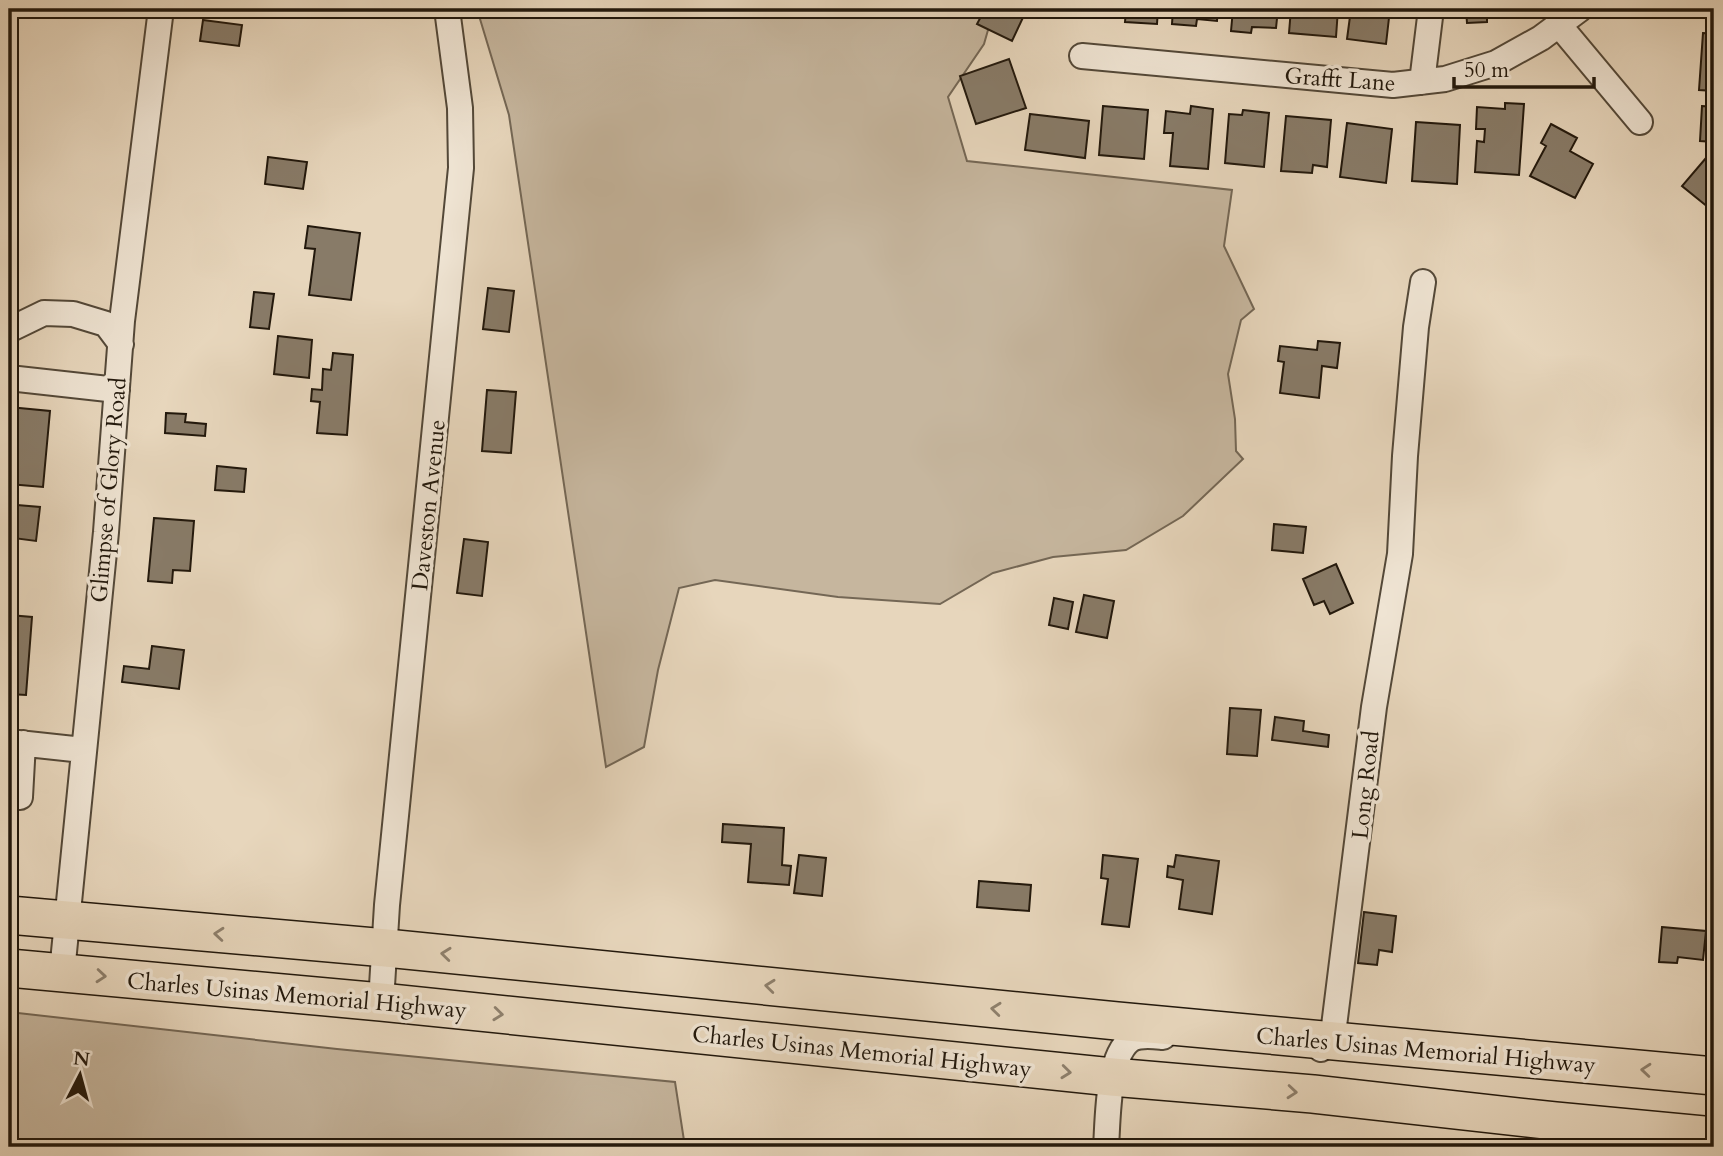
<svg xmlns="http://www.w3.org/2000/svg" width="1723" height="1156" font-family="Cardo,serif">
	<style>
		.green { fill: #c6b69e; stroke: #746755; stroke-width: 2 }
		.building { fill: #887b68; stroke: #22180c; stroke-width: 2 }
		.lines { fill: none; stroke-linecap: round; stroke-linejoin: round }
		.minor-casing { stroke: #534838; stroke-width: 28 }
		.highway-casing { stroke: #22180c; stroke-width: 40 }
		.minor { stroke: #efe4d3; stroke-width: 24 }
		.highway { stroke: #e7d6bc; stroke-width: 37 }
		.oneway { stroke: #8e806d }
		.labels { text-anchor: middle; stroke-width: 7; stroke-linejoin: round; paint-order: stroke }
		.street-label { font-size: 23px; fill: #22180c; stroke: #efe4d3 }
	</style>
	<rect width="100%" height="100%" fill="#e7d6bc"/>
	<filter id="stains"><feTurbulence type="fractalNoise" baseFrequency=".00286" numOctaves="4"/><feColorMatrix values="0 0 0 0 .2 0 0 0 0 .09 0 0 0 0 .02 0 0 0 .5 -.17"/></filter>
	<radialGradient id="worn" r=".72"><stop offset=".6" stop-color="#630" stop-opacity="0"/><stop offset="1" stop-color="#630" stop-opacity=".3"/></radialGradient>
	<path class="green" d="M477,9H994L984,44L948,97L967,161L1232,190L1224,246L1254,309L1241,320L1228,374L1235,419L1236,451L1243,459L1183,516L1126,550L1053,557L993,573L940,604L838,597L715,580L679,588L658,670L644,747L606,767L509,115Z
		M9,1012L337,1049L675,1082L685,1147H9Z"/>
	<path class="building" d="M985,9H1027L1012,41L977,24Z
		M1117,9H1158L1157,24L1125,22L1126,10Z
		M1173,9H1218L1217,21L1197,19L1196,26L1172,24Z
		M1233,9H1278L1276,28L1252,27L1251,33L1231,31Z
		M1291,9H1338L1336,37L1289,33Z
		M1351,9H1390L1386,44L1347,39Z
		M1466,9H1495H1487V22L1467,23Z
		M203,20L242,25L239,46L200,41Z
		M1703,33L1714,34V91L1699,90Z
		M1009,59L1026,108L976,124L960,76Z
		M1505,103L1524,104L1519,175L1475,172L1477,141L1484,142L1485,129H1476L1477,107L1505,109Z
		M1103,106L1148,110L1144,159L1099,155Z
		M1191,106L1213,109L1208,169L1170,166L1173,133H1164L1166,111L1190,114Z
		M1702,106L1714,107V142L1700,141Z
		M1243,110L1269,113L1264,167L1225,163L1229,114L1242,115Z
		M1030,114L1089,121L1085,158L1025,150Z
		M1286,116L1331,120L1327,167L1313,165L1312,173L1281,171Z
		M1416,122L1460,125L1457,184L1412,181Z
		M1347,123L1392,129L1386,183L1340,177Z
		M1551,124L1577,138L1570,151L1593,164L1575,198L1530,176L1546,146L1541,143Z
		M268,157L307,162L303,189L265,184Z
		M1706,158L1714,165V212L1682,186Z
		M308,226L360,233L351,300L309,295L315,249L305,248Z
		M488,288L514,291L509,332L483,329Z
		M254,292L274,294L269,329L250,327Z
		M278,336L312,340L309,378L274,374Z
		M1318,341L1340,343L1337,368L1322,366L1319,398L1280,393L1284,362L1278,361L1280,346L1317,350Z
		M333,353L353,355L347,435L317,433L320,402L311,401L312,389L322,390L323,369L331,370Z
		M487,390L516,392L511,453L482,451Z
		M9,407L50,411L43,487L9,484Z
		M166,413L186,414L185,422L206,424L205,436L165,433Z
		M217,466L246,469L244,492L215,490Z
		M17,505L40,507L36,541L13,538Z
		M154,518L194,521L190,571L173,570L172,583L148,581Z
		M1274,524L1306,527L1303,553L1272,550Z
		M464,539L488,542L482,596L457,593Z
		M1336,564L1353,603L1330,614L1324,601L1314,605L1303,579Z
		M1084,595L1114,601L1107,638L1076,632Z
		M1054,598L1073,602L1068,629L1049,625Z
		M9,615L32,617L26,695L9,694Z
		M152,646L184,650L179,689L122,682L124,666L149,669Z
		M1230,708L1261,710L1257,756L1227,754Z
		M1275,717L1304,721L1303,731L1329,735L1328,747L1272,740Z
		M723,824L784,828L782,865L791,866L789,885L748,882L751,844L722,842Z
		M799,855L826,858L822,896L794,893Z
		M1103,855L1138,859L1129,927L1102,924L1108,879L1101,878Z
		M1176,855L1219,861L1212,914L1179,909L1183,880L1167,877L1168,866L1174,867Z
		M979,881L1031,885L1029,911L977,907Z
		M1364,912L1396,916L1392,952L1379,950L1377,965L1358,963Z
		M1662,927L1706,931L1703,960L1678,957L1677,963L1659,962Z"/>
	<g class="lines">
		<g class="minor-casing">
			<path id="minor" d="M1559,25L1640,122
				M1082,56L1393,85L1445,79L1496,63L1541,38L1580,9
				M1422,82L1431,9
				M9,330L44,313L73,314L106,324L121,344
				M9,378L117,390
				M9,742L83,750
				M9,795L20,797L23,743
				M62,972L106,532L122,321L161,9
				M381,1002L387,905L461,168L460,108L447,9
				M1321,1049L1332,1042L1374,707L1400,554L1405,456L1416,327L1423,282
				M1106,1147C1108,1120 1107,1058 1130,1040C1139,1034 1153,1036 1163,1037"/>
		</g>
		<g class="highway-casing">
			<path id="highway" d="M9,915L386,948L1117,1021L1714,1076
				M9,968L381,1002L1112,1077L1313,1094L1555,1121L1714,1136"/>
		</g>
		<use href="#minor" class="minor"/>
		<use href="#highway" class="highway"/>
	</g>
	<defs><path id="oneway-chevron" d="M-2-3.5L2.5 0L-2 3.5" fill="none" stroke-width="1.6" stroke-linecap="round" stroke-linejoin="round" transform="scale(1.75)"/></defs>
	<g class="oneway">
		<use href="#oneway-chevron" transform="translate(219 934) rotate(-175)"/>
		<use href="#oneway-chevron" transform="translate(446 954) rotate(-174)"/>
		<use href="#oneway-chevron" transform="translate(101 976) rotate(5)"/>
		<use href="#oneway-chevron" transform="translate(770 986) rotate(-174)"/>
		<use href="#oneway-chevron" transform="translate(996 1009) rotate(-174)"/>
		<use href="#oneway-chevron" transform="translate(498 1014) rotate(6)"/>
		<use href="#oneway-chevron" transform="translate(1646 1070) rotate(-175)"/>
		<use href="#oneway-chevron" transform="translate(1066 1072) rotate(6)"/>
		<use href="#oneway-chevron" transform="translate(1292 1092) rotate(5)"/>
	</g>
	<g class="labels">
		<g class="street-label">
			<text transform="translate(1340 79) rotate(4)" y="8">Grafft Lane</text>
			<text transform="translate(108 490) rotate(-85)" y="8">Glimpse of Glory Road</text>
			<text transform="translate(428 505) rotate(-84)" y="8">Daveston Avenue</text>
			<text transform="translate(1365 785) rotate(-84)" y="8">Long Road</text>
			<text transform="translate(297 995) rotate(5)" y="8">Charles Usinas Memorial Highway</text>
			<text transform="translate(1426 1050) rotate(5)" y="8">Charles Usinas Memorial Highway</text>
			<text transform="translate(862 1051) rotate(6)" y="8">Charles Usinas Memorial Highway</text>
		</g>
	</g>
	<rect width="1723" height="1156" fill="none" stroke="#e7d6bc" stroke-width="35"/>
	<rect x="10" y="10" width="1702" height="1135" fill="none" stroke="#22180c" stroke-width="3.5"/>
	<rect x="18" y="18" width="1688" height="1121" fill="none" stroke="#22180c" stroke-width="2"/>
	<g transform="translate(80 1075) rotate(6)" stroke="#efe4d3" stroke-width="5" paint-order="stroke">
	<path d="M0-5L12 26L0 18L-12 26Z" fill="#22180c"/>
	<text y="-10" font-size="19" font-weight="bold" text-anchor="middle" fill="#22180c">N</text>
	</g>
	<path d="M1454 77v10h140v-10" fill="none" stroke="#22180c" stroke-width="3.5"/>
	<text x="1464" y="77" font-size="21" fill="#22180c" stroke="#efe4d3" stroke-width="5" paint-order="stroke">50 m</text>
	<rect width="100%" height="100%" filter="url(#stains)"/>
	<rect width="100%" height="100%" fill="url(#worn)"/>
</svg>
